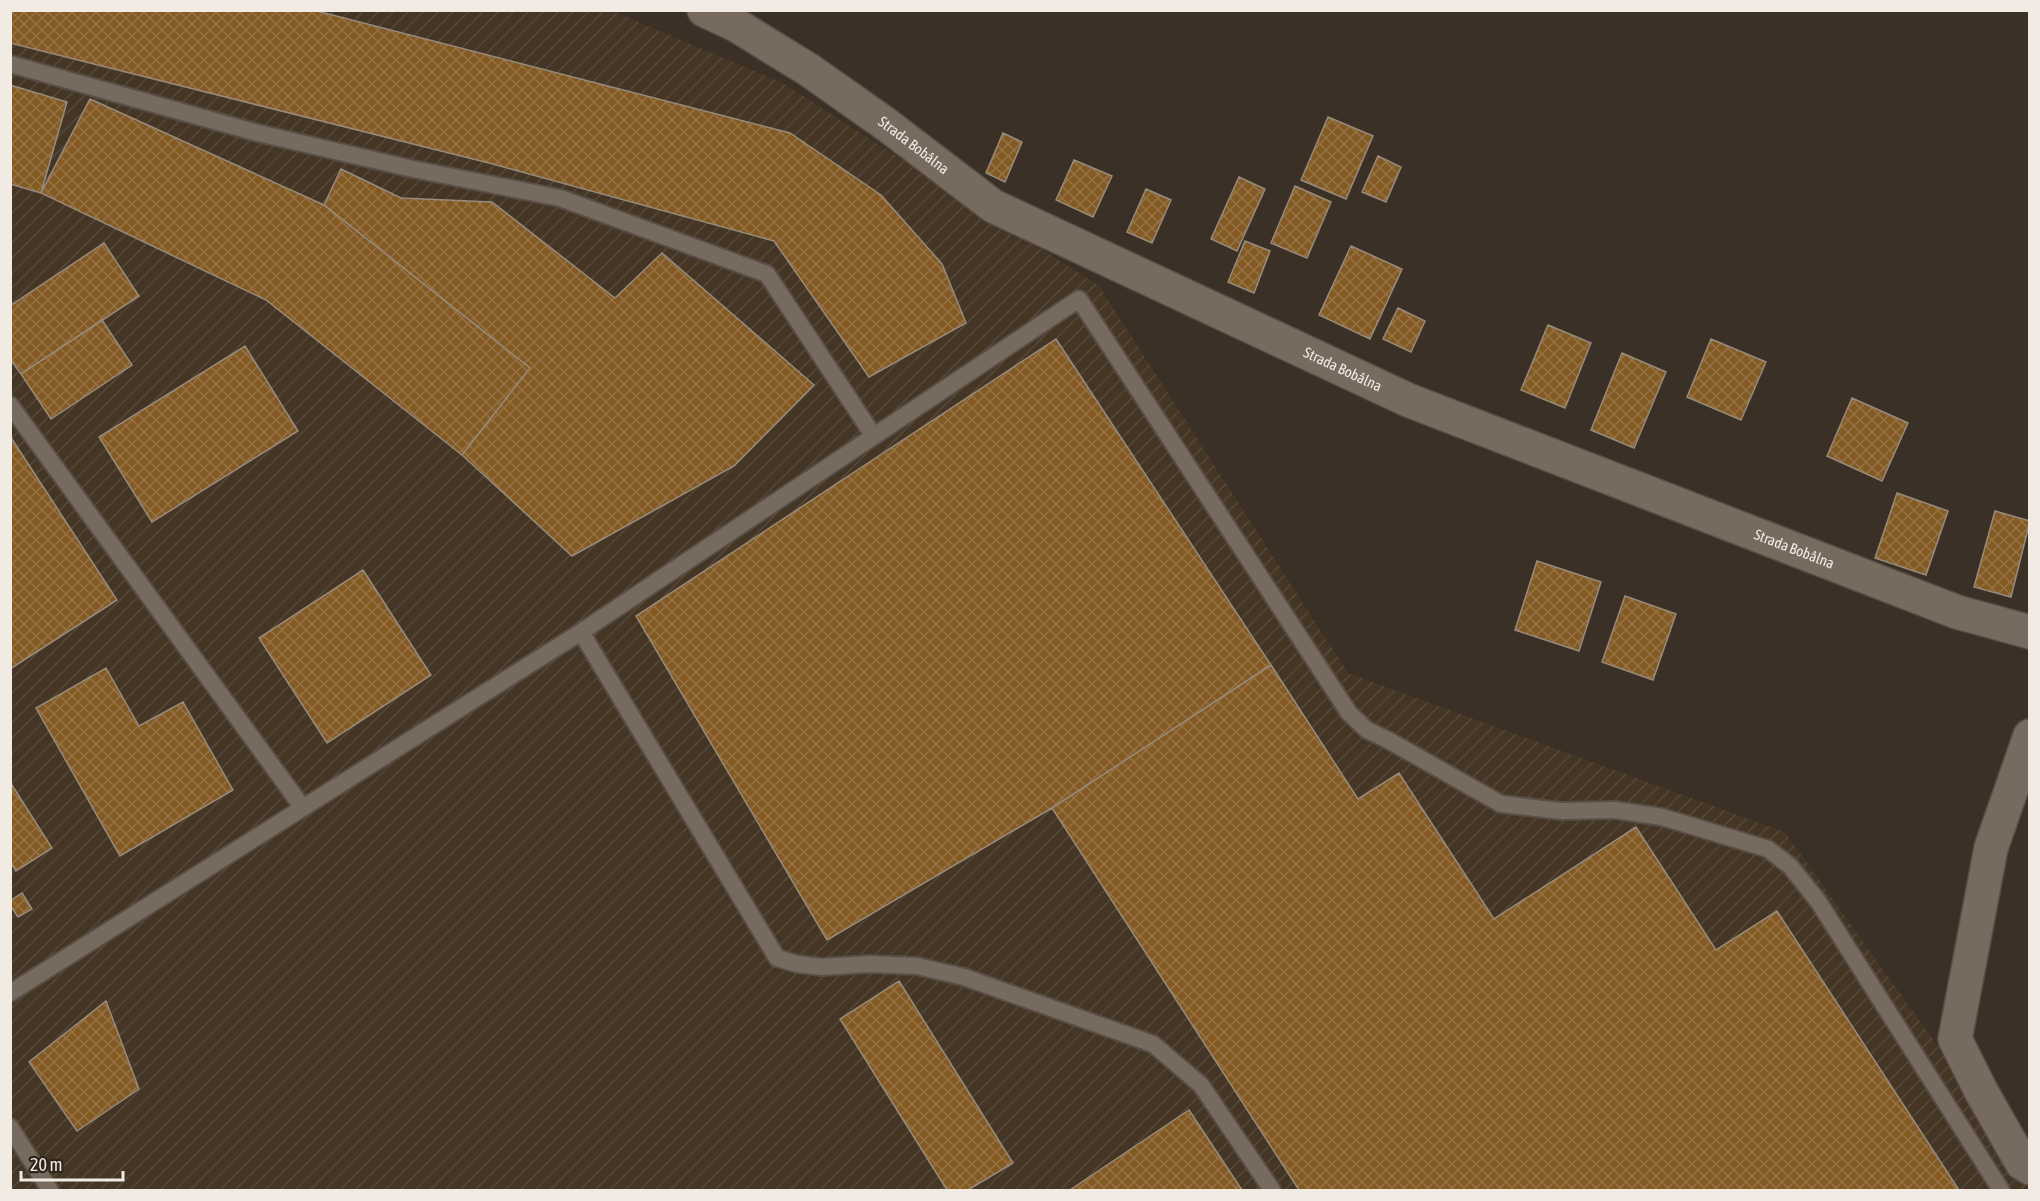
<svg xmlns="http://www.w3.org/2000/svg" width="2040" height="1201" font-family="'Asap Condensed',sans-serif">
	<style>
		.industrial { fill: url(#industrial-furrows) }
		.building { fill: url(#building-cross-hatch); stroke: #978b7d; stroke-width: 1.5 }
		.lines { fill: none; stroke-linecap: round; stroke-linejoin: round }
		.lane-casing { stroke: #574f45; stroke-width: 20 }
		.street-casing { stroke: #574f45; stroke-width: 36 }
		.lane { stroke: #776b5f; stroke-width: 16 }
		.street { stroke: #776b5f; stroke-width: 33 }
		.labels { text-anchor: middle; stroke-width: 6; stroke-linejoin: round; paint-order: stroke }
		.street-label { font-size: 15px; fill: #f2ebe4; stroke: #30261b }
	</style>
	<defs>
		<pattern id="industrial-furrows" width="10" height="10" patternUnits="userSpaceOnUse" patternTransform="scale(1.5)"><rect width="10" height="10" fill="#443525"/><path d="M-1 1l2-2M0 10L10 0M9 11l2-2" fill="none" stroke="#56493a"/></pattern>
		<pattern id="building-cross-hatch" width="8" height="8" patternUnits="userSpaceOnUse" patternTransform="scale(1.5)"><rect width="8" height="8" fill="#845a24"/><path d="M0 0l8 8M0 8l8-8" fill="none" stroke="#967244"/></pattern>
	</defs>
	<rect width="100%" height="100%" fill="#3a3025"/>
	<path class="industrial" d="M10,11H613L783,83L1099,286L1348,673L1785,832L2029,1174V1190H11Z"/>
	<path class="building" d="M10,10H313L790,133L881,195L942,264L966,323L869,377L774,241L489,163L10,43Z
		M10,85L67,102L41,193L10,184Z
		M90,99L324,205L530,368L462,455L266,300L41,193Z
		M1328,117L1373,136L1346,199L1301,180Z
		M1003,133L1022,142L1005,182L986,173Z
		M1378,156L1401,167L1386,202L1362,192Z
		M1074,160L1112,176L1093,217L1056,200Z
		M341,169L401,198L492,202L615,298L662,253L814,385L734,466L572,556L462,455L530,368L324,205Z
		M1239,177L1265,189L1237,251L1211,239Z
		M1295,186L1331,202L1307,258L1271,243Z
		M1146,189L1171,200L1152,243L1127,232Z
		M1245,241L1270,251L1254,293L1228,282Z
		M104,243L139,296L21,374L10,359V306Z
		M1351,246L1402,269L1370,339L1319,315Z
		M1398,308L1425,321L1411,352L1383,339Z
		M102,320L132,365L51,419L21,374Z
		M1548,325L1591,343L1565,408L1521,390Z
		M1056,339L1271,665L1052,808L827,940L636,616Z
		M1711,339L1766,362L1741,420L1687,397Z
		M245,346L298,431L152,522L99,437Z
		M1622,353L1666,372L1634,448L1591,430Z
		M1852,398L1908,423L1882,481L1827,456Z
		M10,436L117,600L10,669Z
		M1897,493L1948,511L1926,575L1875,558Z
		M1995,511L2030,521L2011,597L1974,587Z
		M1537,561L1601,582L1579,651L1515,630Z
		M363,570L431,675L327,743L259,638Z
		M1625,596L1676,614L1653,680L1602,662Z
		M1271,665L1358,799L1399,773L1494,919L1636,827L1716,950L1777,911L1959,1190H1299L1052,808Z
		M106,668L139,726L183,702L233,790L120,856L36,708Z
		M10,782L52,848L16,871L10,862Z
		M22,893L32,909L18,917L10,905V901Z
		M899,981L1013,1163L968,1190H947L840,1019Z
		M106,1001L139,1089L77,1131L29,1062Z
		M1189,1110L1242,1190H1070Z"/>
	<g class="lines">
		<g class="lane-casing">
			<path id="lane" d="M10,64L258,133L413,169L560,198L767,274L873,435
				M10,405L303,808
				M581,632L777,958L797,964L822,967L870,964L917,966L964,977L1153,1044L1201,1085L1272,1190
				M10,993L581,632L1079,299L1349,713L1367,730L1388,740L1501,804L1561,811L1615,810L1662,817L1768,849L1790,866L1818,901L2001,1190
				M10,1127L50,1190"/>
		</g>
		<g class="street-casing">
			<g id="street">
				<path id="s1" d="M704,10L736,25L809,70L887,125L993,206L1408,400L1957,612L2030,632"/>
				<path d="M2030,736L1991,848L1955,1039L1981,1091L2022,1163L2030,1168"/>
			</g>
		</g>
		<use href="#lane" class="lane"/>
		<use href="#street" class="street"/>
	</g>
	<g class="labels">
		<g class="street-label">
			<text dy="5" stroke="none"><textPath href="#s1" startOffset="250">Strada Bobâlna</textPath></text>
			<text dy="5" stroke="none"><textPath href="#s1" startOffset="736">Strada Bobâlna</textPath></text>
			<text dy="5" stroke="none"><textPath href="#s1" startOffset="1222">Strada Bobâlna</textPath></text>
		</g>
	</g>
	<rect width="2040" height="1201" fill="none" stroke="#f2ebe4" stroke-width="24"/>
	<path d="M21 1171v9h102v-9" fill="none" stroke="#f2ebe4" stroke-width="3"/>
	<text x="30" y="1171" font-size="18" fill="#f2ebe4" stroke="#30261b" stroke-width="4.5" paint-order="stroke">20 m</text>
</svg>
